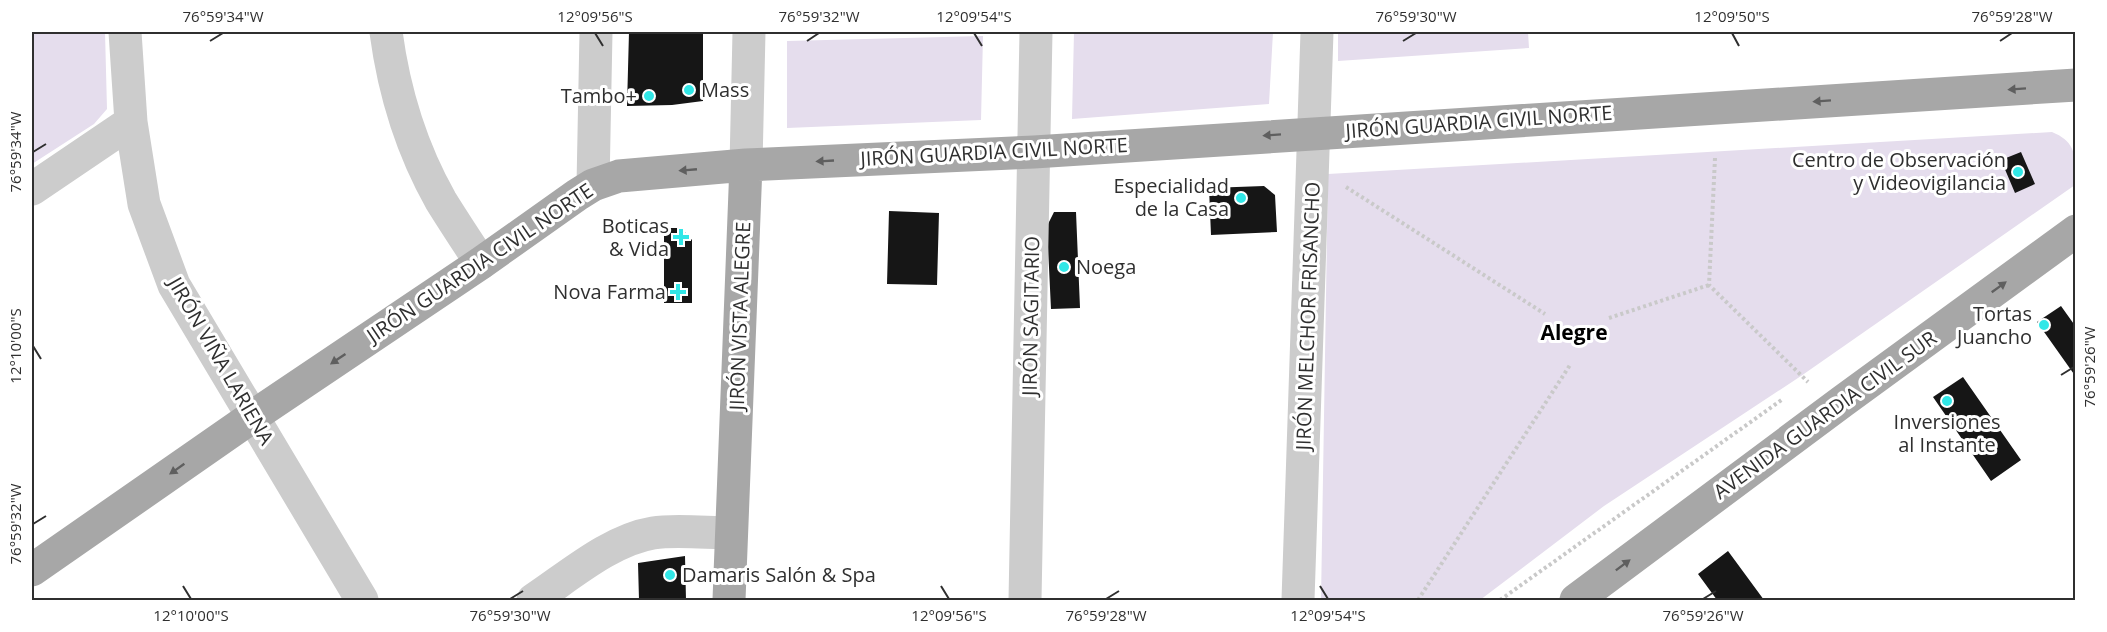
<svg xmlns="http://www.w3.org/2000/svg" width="2107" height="632" font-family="'Open Sans',sans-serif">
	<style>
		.green { fill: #e5dded }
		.building { fill: #161616 }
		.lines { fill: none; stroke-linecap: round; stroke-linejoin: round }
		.path { stroke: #c9c9c9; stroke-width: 4; stroke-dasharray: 3 3; stroke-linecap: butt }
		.minor { stroke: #ccc; stroke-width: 33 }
		.major { stroke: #a7a7a7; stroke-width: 33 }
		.oneway { fill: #5f5f5f }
		.ticks { fill: none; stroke: #2f2f2f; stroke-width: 2 }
		.poi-dot { fill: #31e7e7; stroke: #fff; stroke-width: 2 }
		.labels { text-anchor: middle; stroke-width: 6; stroke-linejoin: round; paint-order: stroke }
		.poi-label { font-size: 20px; fill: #2f2f2f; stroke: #fff; text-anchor: end }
		.street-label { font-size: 20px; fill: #2f2f2f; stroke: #fff }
		.neighbourhood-label { font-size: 21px; font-weight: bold; fill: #000; stroke: #fff }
		.neatline { fill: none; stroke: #2f2f2f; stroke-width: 2 }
		.ticks-label { font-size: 15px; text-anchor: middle; fill: #2f2f2f }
	</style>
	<rect width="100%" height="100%" fill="#fff"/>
	<path class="green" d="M32,32H105L107,109L94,124L32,164Z
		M1074,32H1273L1269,104L1072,119Z
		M1338,32H1528L1529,48L1338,61Z
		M983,36L981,120L787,128V41Z
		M2052,132C2079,143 2075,160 2075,185L1801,376L1604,506L1480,600H1321L1328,174Z"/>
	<path class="building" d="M629,32H703V101L672,105L627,106Z
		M2021,152L2035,184L2015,193L2001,160Z
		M1264,186L1275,195L1277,232L1211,235L1209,188Z
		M889,211L939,213L937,285L887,284Z
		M1054,212H1076L1080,308L1051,309L1047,226Z
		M664,228H681L692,240V303H664Z
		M2061,306L2076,327V377L2037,322Z
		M1963,377L2021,460L1991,481L1933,397Z
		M1728,551L1764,600H1717L1698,574Z
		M685,556L686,600H639L638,563Z"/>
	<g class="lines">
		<path class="path" d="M1715,158L1709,285L1808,382
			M1346,187L1545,314
			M1609,318L1709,285
			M1418,600L1570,365
			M1500,600L1783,399"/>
		<path class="minor" d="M125,32L131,122L144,204L174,285L362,600
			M386,32C394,92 411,148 441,201C454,222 468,243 481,263
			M746,165L749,32
			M593,185L596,32
			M32,189L131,122
			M533,600C568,577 610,540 653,533C675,529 708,533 731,533
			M1025,600L1036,32
			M1298,600L1317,32"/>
		<path class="major" d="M32,570L252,417L481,263L577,195L593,185L619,176L746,165L1034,152L2076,85
			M729,600L746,165
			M1576,600L1843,401L2076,231"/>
	</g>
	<defs><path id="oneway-solid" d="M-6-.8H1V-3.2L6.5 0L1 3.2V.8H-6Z" transform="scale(1.5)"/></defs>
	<g class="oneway">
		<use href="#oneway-solid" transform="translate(2017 89) rotate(176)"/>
		<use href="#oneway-solid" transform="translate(1822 101) rotate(176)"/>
		<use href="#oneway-solid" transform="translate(1272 135) rotate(176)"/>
		<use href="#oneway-solid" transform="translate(825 161) rotate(177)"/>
		<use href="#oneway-solid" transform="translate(688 170) rotate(175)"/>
		<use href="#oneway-solid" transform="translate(1999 287) rotate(-36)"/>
		<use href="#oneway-solid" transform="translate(338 359) rotate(146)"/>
		<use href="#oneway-solid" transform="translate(177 469) rotate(145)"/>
		<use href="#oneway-solid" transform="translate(1623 565) rotate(-37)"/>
	</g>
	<path class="ticks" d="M595,33L603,46M974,33L982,46M1732,33L1739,46M210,41L223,33M807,41L819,33M1403,41L1416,33M2000,41L2012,33M33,152L46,144M33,346L41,359M2061,375L2074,367M33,524L46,516M183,586L191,599M941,586L949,599M1320,586L1328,599M510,599L523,591M1106,599L1119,591M1703,599L1716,591"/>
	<g class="poi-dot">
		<circle cx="689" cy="90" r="6"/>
		<circle cx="649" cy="96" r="6"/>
		<circle cx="2018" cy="172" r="6"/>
		<circle cx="1241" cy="198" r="6"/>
		<path d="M678 228h6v6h6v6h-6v6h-6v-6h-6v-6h6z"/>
		<circle cx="1064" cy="267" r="6"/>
		<path d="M675 283h6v6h6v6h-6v6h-6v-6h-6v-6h6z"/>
		<circle cx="2044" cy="325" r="6"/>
		<circle cx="1947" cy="401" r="6"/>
		<circle cx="670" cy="575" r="6"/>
	</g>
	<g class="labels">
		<g class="poi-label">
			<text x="701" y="97" text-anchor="start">Mass</text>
			<text x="637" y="103">Tambo+</text>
			<text x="2006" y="167">Centro de Observación<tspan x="2006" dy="23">y Videovigilancia</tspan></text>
			<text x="1229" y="193">Especialidad<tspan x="1229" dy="23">de la Casa</tspan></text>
			<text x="669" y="233">Boticas<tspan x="669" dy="23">&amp; Vida</tspan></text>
			<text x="1076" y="274" text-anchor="start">Noega</text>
			<text x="666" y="299">Nova Farma</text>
			<text x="2032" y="321">Tortas<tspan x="2032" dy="23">Juancho</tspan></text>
			<text x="1947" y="429" text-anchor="middle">Inversiones<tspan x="1947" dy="23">al Instante</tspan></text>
			<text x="682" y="582" text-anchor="start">Damaris Salón &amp; Spa</text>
		</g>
		<g class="street-label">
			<text transform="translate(1479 122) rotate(-4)" y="7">JIRÓN GUARDIA CIVIL NORTE</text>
			<text transform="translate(994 152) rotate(-3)" y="7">JIRÓN GUARDIA CIVIL NORTE</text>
			<text transform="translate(480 263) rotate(-34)" y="7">JIRÓN GUARDIA CIVIL NORTE</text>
			<text transform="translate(740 316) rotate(-88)" y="7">JIRÓN VISTA ALEGRE</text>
			<text transform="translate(1031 316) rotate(-89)" y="7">JIRÓN SAGITARIO</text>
			<text transform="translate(1308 316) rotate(-88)" y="7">JIRÓN MELCHOR FRISANCHO</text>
			<text transform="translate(221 361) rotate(60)" y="7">JIRÓN VIÑA LARIENA</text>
			<text transform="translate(1825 415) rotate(-36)" y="7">AVENIDA GUARDIA CIVIL SUR</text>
		</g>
		<g class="neighbourhood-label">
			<text x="1574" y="340">Alegre</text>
		</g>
	</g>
	<rect width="2107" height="632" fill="none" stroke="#ffffff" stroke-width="66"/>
	<rect x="33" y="33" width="2041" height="566" class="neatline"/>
	<g class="ticks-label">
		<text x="223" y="22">76°59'34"W</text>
		<text x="595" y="22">12°09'56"S</text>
		<text x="819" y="22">76°59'32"W</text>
		<text x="974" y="22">12°09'54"S</text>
		<text x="1416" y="22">76°59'30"W</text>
		<text x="1732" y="22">12°09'50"S</text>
		<text x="2012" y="22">76°59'28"W</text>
		<text transform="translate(16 152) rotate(-90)" y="5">76°59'34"W</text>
		<text transform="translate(16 346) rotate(-90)" y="5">12°10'00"S</text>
		<text transform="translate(2090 367) rotate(-90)" y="5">76°59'26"W</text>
		<text transform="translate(16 524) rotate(-90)" y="5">76°59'32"W</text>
		<text x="191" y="621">12°10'00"S</text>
		<text x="510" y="621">76°59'30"W</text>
		<text x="949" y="621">12°09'56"S</text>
		<text x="1106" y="621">76°59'28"W</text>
		<text x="1328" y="621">12°09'54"S</text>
		<text x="1703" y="621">76°59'26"W</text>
	</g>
</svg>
